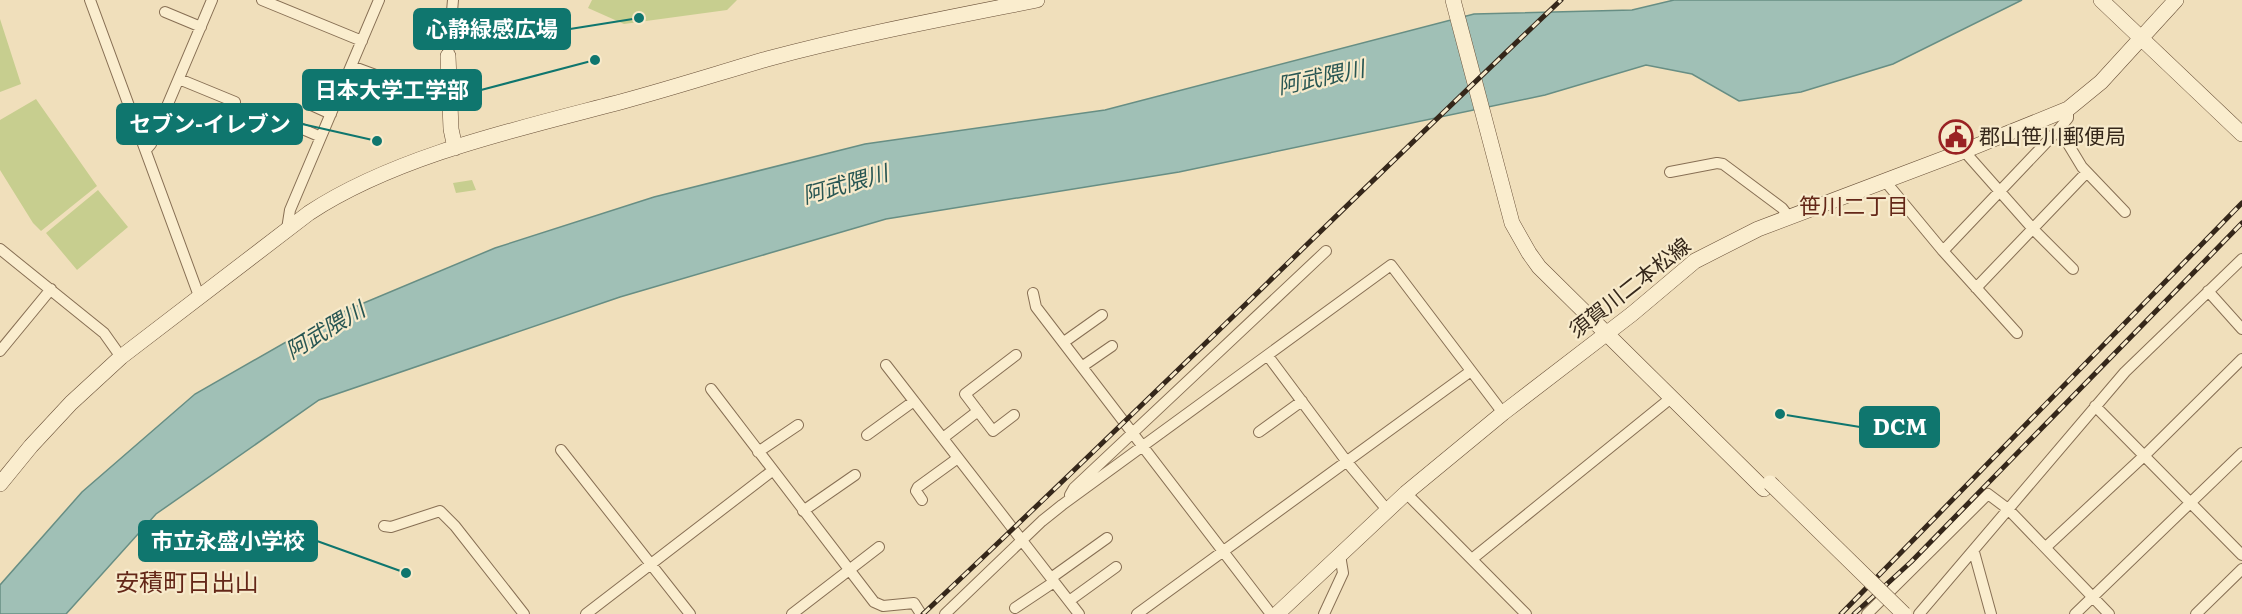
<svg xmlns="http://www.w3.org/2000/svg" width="2242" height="614" font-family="Literata,'Noto Sans JP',serif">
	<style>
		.green { fill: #c7ce8f }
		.water { fill: #a0c0b6; stroke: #678e84; stroke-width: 1.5 }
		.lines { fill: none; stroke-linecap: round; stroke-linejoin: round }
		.street-casing { stroke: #876f54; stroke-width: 12 }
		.secondary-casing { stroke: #695038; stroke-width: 16 }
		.street { stroke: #faedce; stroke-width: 10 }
		.secondary { stroke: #faedce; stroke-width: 15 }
		.rail-casing { stroke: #35271a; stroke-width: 5 }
		.rail { stroke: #f7eacb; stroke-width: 3; stroke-dasharray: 9; stroke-linecap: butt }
		.secondary-bridge-casing { stroke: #695038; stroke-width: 16; stroke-linecap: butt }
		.secondary-bridge { stroke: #faedce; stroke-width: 15 }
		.labels { text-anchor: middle; stroke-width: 4.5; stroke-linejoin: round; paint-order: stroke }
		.poi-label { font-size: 21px; fill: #35271a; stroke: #f7eacb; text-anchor: start }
		.street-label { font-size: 21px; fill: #35271a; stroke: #f7eacb }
		.water-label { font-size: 22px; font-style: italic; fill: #285653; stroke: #f7eacb }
		.neighbourhood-label { font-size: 22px; fill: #642718; stroke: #f7eacb }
		.quarter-label { font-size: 24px; fill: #642718; stroke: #f7eacb }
		.leader { fill: none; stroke: #0f766e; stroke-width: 2 }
		.callout-dot { fill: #0f766e; stroke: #f7eacb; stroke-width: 2 }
		.callout { fill: #0f766e; stroke: #0f766e; stroke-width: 2 }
		.callout-label { font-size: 22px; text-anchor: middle; font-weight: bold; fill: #fff }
	</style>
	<rect width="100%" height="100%" fill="#f0dfbb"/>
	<path class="green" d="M592,0H737L727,10L624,24L588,8Z
		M0,19L21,84L0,92Z
		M36,99L97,186L41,231L33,223L0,170V120Z
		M472,180L476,190L456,193L453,183Z
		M98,190L128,227L77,270L46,233Z"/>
	<path class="water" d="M1674,0H2022L1893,64L1801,92L1739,101L1692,74L1646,65L1545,95L1179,172L886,219L620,297L319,400L156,514L66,614H0V585L82,492L195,394L328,318L495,248L654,197L865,144L1105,110L1474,14L1632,10Z"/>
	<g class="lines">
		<g class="street-casing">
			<path id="street" d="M90,0L199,296
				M262,0L362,41
				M165,12L201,27
				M448,56L453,0
				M351,66L435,97
				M179,79L235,102
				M309,104L331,114
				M286,122L321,137
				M2059,129L2082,167L2125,212
				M146,150L151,144L212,0
				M1964,151L2033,229L2073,269
				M1670,172L1717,163L1723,164L1782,208L1789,217
				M1885,181L1943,251L2017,333
				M287,229L290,210L379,0
				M0,249L104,333L121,357
				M1943,251L2059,129L2068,118V109
				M1976,288L2087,172
				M2208,291L2242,329
				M1033,293L1036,307L1271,614
				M1064,342L1102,315
				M0,351L51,289
				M1268,356L1347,462L1388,511
				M886,365L1079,614
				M1083,366L1112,346
				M711,389L874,602L883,606L914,603L921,614
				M2095,406L2242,555
				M1014,415L993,431L965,394L1016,355
				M1259,432L1302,401
				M867,435L914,401
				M943,438L978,411
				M561,450L690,614
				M758,452L798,425
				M1406,493L1526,614
				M1070,495L1074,488L1326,251
				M922,500L916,491L918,487L958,458
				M803,511L855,475
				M384,526L391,527L440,511L455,526L524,614
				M2046,547L2145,455L2242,359
				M1974,552L1991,614
				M1472,559L1671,398
				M1051,578L1107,538
				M1069,601L1116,567
				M1015,608L1054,582
				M586,614L772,471
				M792,614L879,547
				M945,614L1042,521L1062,505L1391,265L1503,413
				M1137,614L1471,371
				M1324,614L1343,573L1340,555
				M1867,614L1988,494L2008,509L2109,614
				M1919,614L2125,372L2242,259
				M2075,614L2242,453
				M2196,614L2242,569"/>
		</g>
		<g class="secondary-casing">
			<path id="secondary" d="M1453,0L1512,223L1529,253L1539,267L1764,489
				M2101,0L2242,134
				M448,56L451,129L455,148
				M0,484L31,446L71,403L121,357L309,213C397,155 522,128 624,101C672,88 719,73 767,59C856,35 947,18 1037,0
				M1277,614L1406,493L1503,413L1632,314L1695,261L1758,229L1964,151L2068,109L2101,82L2176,0"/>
		</g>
		<use href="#street" class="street"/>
		<use href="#secondary" class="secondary"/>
		<g class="rail-casing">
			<path id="rail" d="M923,614C1138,412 1347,203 1561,0
				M1841,614L2242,203
				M1854,614L1911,562L2242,223"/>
		</g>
		<use href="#rail" class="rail"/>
		<g class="secondary-bridge-casing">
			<path id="secondary-bridge" d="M1770,483L1904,614"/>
		</g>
		<use href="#secondary-bridge" class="secondary-bridge"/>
	</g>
	<defs>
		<g id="civic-ring" transform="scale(1.725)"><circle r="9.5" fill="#f7eacb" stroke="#992224" stroke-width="1.5"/><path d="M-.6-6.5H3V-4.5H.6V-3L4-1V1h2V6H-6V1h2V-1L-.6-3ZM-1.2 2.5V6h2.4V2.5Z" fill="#992224"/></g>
	</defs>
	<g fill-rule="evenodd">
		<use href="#civic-ring" x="1956" y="137"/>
	</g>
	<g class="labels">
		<g class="poi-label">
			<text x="1979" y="144">郡山笹川郵便局</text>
		</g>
		<g class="street-label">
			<text transform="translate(1630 288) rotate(-38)" y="7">須賀川二本松線</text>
		</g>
		<g class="water-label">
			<text transform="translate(1321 77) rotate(-12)" y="8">阿武隈川</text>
			<text transform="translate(845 184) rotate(-16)" y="8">阿武隈川</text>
			<text transform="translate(325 330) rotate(-31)" y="8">阿武隈川</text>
		</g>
		<g class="neighbourhood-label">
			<text x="1854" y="214">笹川二丁目</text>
		</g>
		<g class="quarter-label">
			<text x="187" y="591">安積町日出山</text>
		</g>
	</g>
	<path class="leader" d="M639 18L570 29M595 60L481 90M377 141L302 124M1780 414L1860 427M406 573L317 541"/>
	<g class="callout-dot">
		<circle cx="639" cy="18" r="6"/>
		<circle cx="595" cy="60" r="6"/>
		<circle cx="377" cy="141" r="6"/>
		<circle cx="1780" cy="414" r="6"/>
		<circle cx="406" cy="573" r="6"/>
	</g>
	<g class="callout">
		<rect x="414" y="9" width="156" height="40" rx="6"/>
		<rect x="303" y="70" width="178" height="40" rx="6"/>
		<rect x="117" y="104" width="185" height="40" rx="6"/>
		<rect x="1860" y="407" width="79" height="40" rx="6"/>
		<rect x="139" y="521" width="178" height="40" rx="6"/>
	</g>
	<g class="callout-label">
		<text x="492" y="37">心静緑感広場</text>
		<text x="392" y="98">日本大学工学部</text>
		<text x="210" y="132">セブン-イレブン</text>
		<text x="1900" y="435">DCM</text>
		<text x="228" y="549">市立永盛小学校</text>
	</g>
</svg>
